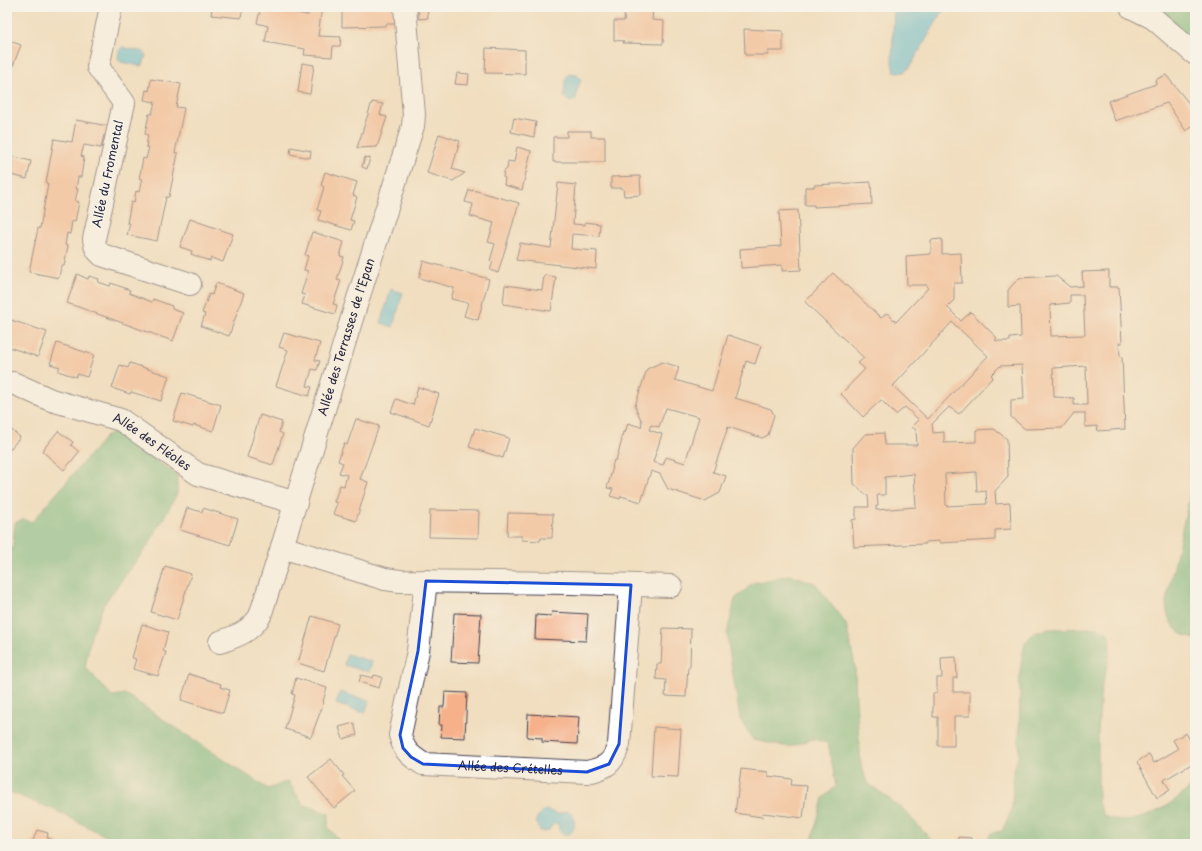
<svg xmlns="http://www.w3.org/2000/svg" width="1202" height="851" font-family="'Playpen Sans',sans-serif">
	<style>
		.forest { fill: #6cb780; stroke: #476c5e }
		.water { fill: #5cbeda; stroke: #3f708a }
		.building { fill: #f6b18b; fill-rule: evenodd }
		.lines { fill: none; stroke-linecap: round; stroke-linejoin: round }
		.street-casing { stroke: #413e4f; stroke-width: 24 }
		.street { stroke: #fff; stroke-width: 22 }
		.marked { fill: none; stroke: #1d4ed8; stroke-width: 3; stroke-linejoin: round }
		.labels { text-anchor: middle; stroke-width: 3.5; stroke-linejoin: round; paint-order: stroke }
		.street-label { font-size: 12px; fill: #22223b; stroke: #f7f3e8 }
	</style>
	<rect width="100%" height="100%" fill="#f7f3e8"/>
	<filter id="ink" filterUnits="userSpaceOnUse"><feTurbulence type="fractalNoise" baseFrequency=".025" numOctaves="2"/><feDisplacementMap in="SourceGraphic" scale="8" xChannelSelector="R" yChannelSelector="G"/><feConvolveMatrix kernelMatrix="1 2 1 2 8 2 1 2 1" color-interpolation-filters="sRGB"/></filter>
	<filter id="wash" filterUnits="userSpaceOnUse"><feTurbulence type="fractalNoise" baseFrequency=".012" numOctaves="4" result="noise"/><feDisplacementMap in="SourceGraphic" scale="16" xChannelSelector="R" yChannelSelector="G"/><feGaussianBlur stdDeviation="0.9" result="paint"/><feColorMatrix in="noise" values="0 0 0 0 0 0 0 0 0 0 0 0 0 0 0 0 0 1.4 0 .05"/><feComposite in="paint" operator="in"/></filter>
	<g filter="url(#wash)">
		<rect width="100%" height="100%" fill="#f1dec0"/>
		<path class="forest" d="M1131,7H1195V63Z
			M115,432L177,475V494L149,544L104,604L91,636L85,667L112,696L125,694L268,789L288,781L303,804L329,814L328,827L342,844H121L57,811L7,791V556L13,546L15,523L23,519L32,522L105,437Z
			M1195,471V639C1175,634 1167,622 1166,602Z
			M790,575L815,583L846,624L855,666L856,700L861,765L867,782L904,810L935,844H811L823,798L836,786L828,743L813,739L789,747L753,740L740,719L731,663L727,634L735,599L753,583Z
			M1097,628L1108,633L1110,641L1109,658L1101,689L1098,733V802L1104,816C1109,818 1116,821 1122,821C1150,820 1175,802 1195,783V844H978L979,841L986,843L991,833L1002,831L1012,809L1013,774L1019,754L1020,670L1025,642L1034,633L1048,629Z"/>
		<path class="water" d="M894,7H945L911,65C906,72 902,74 894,72L892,62Z
			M122,47L144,52L146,55L143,65L140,66L121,62L118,60L119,50Z
			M569,74L577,75L581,80L577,91L576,99L570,102L566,99L564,97C565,89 563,80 569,74Z
			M391,289L403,293L393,327L381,323Z
			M347,654L372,662L369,672L344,665Z
			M340,692L369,701L365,713L336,704Z
			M546,810L559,814L567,811C578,815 577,835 564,835L560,831L558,824L554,823L549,830L545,832L540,831C534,822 536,813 546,810Z"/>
		<g id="blocks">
			<path class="building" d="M212,7H243L241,18L211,15Z
				M261,7L308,15L309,7H322L318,36L341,37L340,46H333L332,57L304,55L305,49L265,42L268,26L257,23Z
				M342,7H395L396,24H386V26L342,27Z
				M418,7H427L428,18L419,19Z
				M625,7H653L652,20L664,21L663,44L623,43L624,41L614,40V21H624Z
				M744,29L783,31V51H768V55H745Z
				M7,40L21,45L8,78L7,77Z
				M486,48L525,50V74L485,73Z
				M302,63L314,65L310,94L298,92Z
				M457,73L469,74L468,85L455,84Z
				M1166,75L1195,111V125L1186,131L1167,103L1115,121L1108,101L1156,84L1155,80Z
				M151,79L181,84L176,107L184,108L175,153H178L169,197H166L157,241L127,235L130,223H127L131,202L134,203L136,191L139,192L142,179H139L141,169L143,158L146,159L149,147H146L148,135L145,134L149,114H152L155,102L144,100L146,90L149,91Z
				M372,102L383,104L380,115L387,117L377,147L357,148Z
				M514,118L536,122L534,137L511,132Z
				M76,120L108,126L107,136L104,135L101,148L84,145L81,156L84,157L81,177H78L76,189H78L75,201L79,202L75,222L72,221L70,234L67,233L65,245L68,246L64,266H61L59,278L29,272L38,228H40L48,184L46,183L54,139L72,142Z
				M567,131H591V137H605V162H553V137H567Z
				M439,134L460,141L452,169L465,173L453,181L427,173Z
				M291,147L311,151L310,158L290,154Z
				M517,147L531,151L522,190L504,185L505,178L503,177L504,171L507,169L508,161L514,162Z
				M7,155L31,161L27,179L7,174Z
				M365,157L370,158L367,169L362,167Z
				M325,172L357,182L353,195L357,197L350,220L354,221L351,230L318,220L321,211L317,210L324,187L321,185Z
				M640,176L641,195L624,196L623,188H611V177Z
				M871,182L872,204L814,207V205H805V187H814V185Z
				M558,183L576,185L573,224L585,225V222L600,224L599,236L572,234L571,249L597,251L596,269L516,260L520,243L551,248Z
				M469,190L473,191V190L519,203L498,273L490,270L493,262L490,261L495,244L488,242L494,223L470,216L473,204L465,202Z
				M798,210L801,270L782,271V265L741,268L740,249L781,246L779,211Z
				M190,219L233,234L223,262L211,258L210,261L201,258L191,254L192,251L180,247Z
				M312,232L344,242L340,256L344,257L337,280L341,281L333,304L337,305L335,314L302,304L305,295L301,294L308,271L304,270L308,256L305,255Z
				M942,239V254L961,253L962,283H954V300L947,307L961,321L971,312L997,338L995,340L998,341H1010V338L1021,337L1020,306L1008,307V290L1019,278L1056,276L1070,287L1083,286L1082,272L1109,271V287H1119L1122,343H1119L1120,356L1122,357L1125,429L1098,431L1097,426L1085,427V413H1074L1062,428L1025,429L1011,417V400L1024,399L1022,365L1000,366L991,375L993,377L959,414L949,407L932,424L933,433L944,432V443L976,442V430L994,429L1007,439L1008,477L995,491L996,504L1010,503L1011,529L995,530V540L940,543V541L925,542L926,544L854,547L852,520L856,519V507H869L868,496L854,484L853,448L865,434L884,433L885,445H917L916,430L912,427L919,420L905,407L896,415L881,400L863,417L841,394L865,369L858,363L864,358L805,302L833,273L881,318L887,313L896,322L928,288L927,285H907L906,256L931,254V240ZM1070,295H1083L1085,335L1051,336L1050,305L1070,303ZM952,322L988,356L928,419L893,386ZM1086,366L1087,405H1074V398L1054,397L1053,368ZM976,472L977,492L986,491L987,504L946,506L945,474ZM914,474L916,507L876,510V506H878L877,495H885V477Z
				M423,261L489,279L478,320L464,316L468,303L451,299L454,288L419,278Z
				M77,274L88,279L89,276L99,279L98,282L110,286L111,283L130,290L129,293L152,302L153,299L172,306V309L183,313L173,341L67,303Z
				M544,275L556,277L551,311L503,304L505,285L542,290Z
				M216,283L244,293L229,336L201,326L205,314L202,313L209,294L212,295Z
				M8,319L47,332L38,357L9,347V349H7Z
				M284,333L320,343L315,360L320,361L317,370L312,369L307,386L312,387L309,396L276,386L288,350L279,347Z
				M728,335L761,346L755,364L746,361L735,398L771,409L774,415L768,435L762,438L728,427L713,472L726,476L720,493L705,501L668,489L660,474L651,471L641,502L621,496L620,499L610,496L613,489L607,488L613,467H612L614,460H616L622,440L621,439L623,432L625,433L628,423L641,427L642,422L635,406L647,369L662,362L679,367L675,380L712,391ZM666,408L699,417L685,463L666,457L663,465L653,462L662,434L649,430L651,425L659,427Z
				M57,343L94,355L87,377L77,374L76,377L58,371L60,367L50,364Z
				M130,363L169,376L161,401L131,392L130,394L112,388L120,365L128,368Z
				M418,387L439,394L429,425L391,412L396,399L413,405Z
				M182,393L221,405L213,431L194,425L193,427L173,421Z
				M260,415L282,422L279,432L283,434L273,465L247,457Z
				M356,419L379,426L360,479L368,482L356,521L333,514L337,503L334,502L340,485L344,486L347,475L339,473L343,463L338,461L344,443L347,445Z
				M7,426L20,437L7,453Z
				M475,428L509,438L503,458L469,447Z
				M58,431L73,442L71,445L79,452L64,470L42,451Z
				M187,508L202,512L203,508L238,519L230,545L180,530Z
				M430,510L479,511L478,538L429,537Z
				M508,513L553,514L552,538H541L540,541L522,540V536H507Z
				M165,566L191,574L177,620L151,612Z
				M552,612L588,614L586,641L535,639L536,615L551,616Z
				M454,613L481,614L478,663L451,662Z
				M312,616L338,624L324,671L298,663Z
				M142,624L168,632L163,651L166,652L158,676L133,669L136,659L132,658Z
				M663,628L691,629L690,667H688L686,697L665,696L666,680L656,679L657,664H661Z
				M956,657L957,678H953V692H970V716H954V746H938V717H933V693H937V678H942L941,658Z
				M189,674L221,684L220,687L230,690L223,713L181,700Z
				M361,675L373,678L374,675L382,677L379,688L359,682Z
				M296,678L327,688L323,701L324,702L311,737L285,729L295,695L292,694Z
				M445,692L467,693L465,738L441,737L442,725H439L440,707H444Z
				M528,714L579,717L577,744L542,742V738L527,737Z
				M354,723L357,735L343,739L339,727Z
				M654,727L681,729L678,777L651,776Z
				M1186,733L1195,749V762L1164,780L1170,790L1157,798L1137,762L1149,754L1154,763L1178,749L1173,740Z
				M331,759L344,775L342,776L355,791L334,808L308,777Z
				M741,769L768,772V776L792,779L791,785L807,786L803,818L763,813L762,817L735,813Z
				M37,830L48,833L47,838L63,844H28L31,841H33Z
				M959,837L972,838V844H959Z"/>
		</g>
	</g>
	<g filter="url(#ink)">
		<use href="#blocks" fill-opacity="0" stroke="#413e4f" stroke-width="1"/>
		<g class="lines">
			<g class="street-casing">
				<g id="street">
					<path d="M111,7L98,67L124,103L94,239C95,247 96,250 102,255L190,284"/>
					<path d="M1131,7L1153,18L1195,54"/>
					<path id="s1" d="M7,384L13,383L51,400L121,420L198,474L296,503"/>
					<path d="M282,547L385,579L400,581L571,583L671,586"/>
					<path id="s2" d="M426,581L418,651L400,735C404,751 409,755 423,764L587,772C607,768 613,763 619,744L631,585"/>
					<path id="s3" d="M220,642C237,636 250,632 260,616L282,547L356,305L413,126L414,115L405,7"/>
				</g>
			</g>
			<use href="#street" class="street"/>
		</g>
	</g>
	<path d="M0 0H1202V851H0ZM426,581L631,585L619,744L609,764L587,772L423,764L411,757L403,748L400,735L418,651Z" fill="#f1dec0" fill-opacity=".55" fill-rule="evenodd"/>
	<path class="marked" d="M426,581L631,585L619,744L609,764L587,772L423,764L411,757L403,748L400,735L418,651Z"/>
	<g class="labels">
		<g class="street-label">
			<text transform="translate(108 174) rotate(-78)" y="4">Allée du Fromental</text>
			<text dy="4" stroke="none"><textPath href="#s3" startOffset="341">Allée des Terrasses de l'Epan</textPath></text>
			<text dy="4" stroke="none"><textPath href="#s1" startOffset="158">Allée des Fléoles</textPath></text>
			<text dy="4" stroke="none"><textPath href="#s2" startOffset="282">Allée des Crételles</textPath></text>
		</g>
	</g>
	<rect width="1202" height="851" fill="none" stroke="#f7f3e8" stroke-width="24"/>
</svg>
